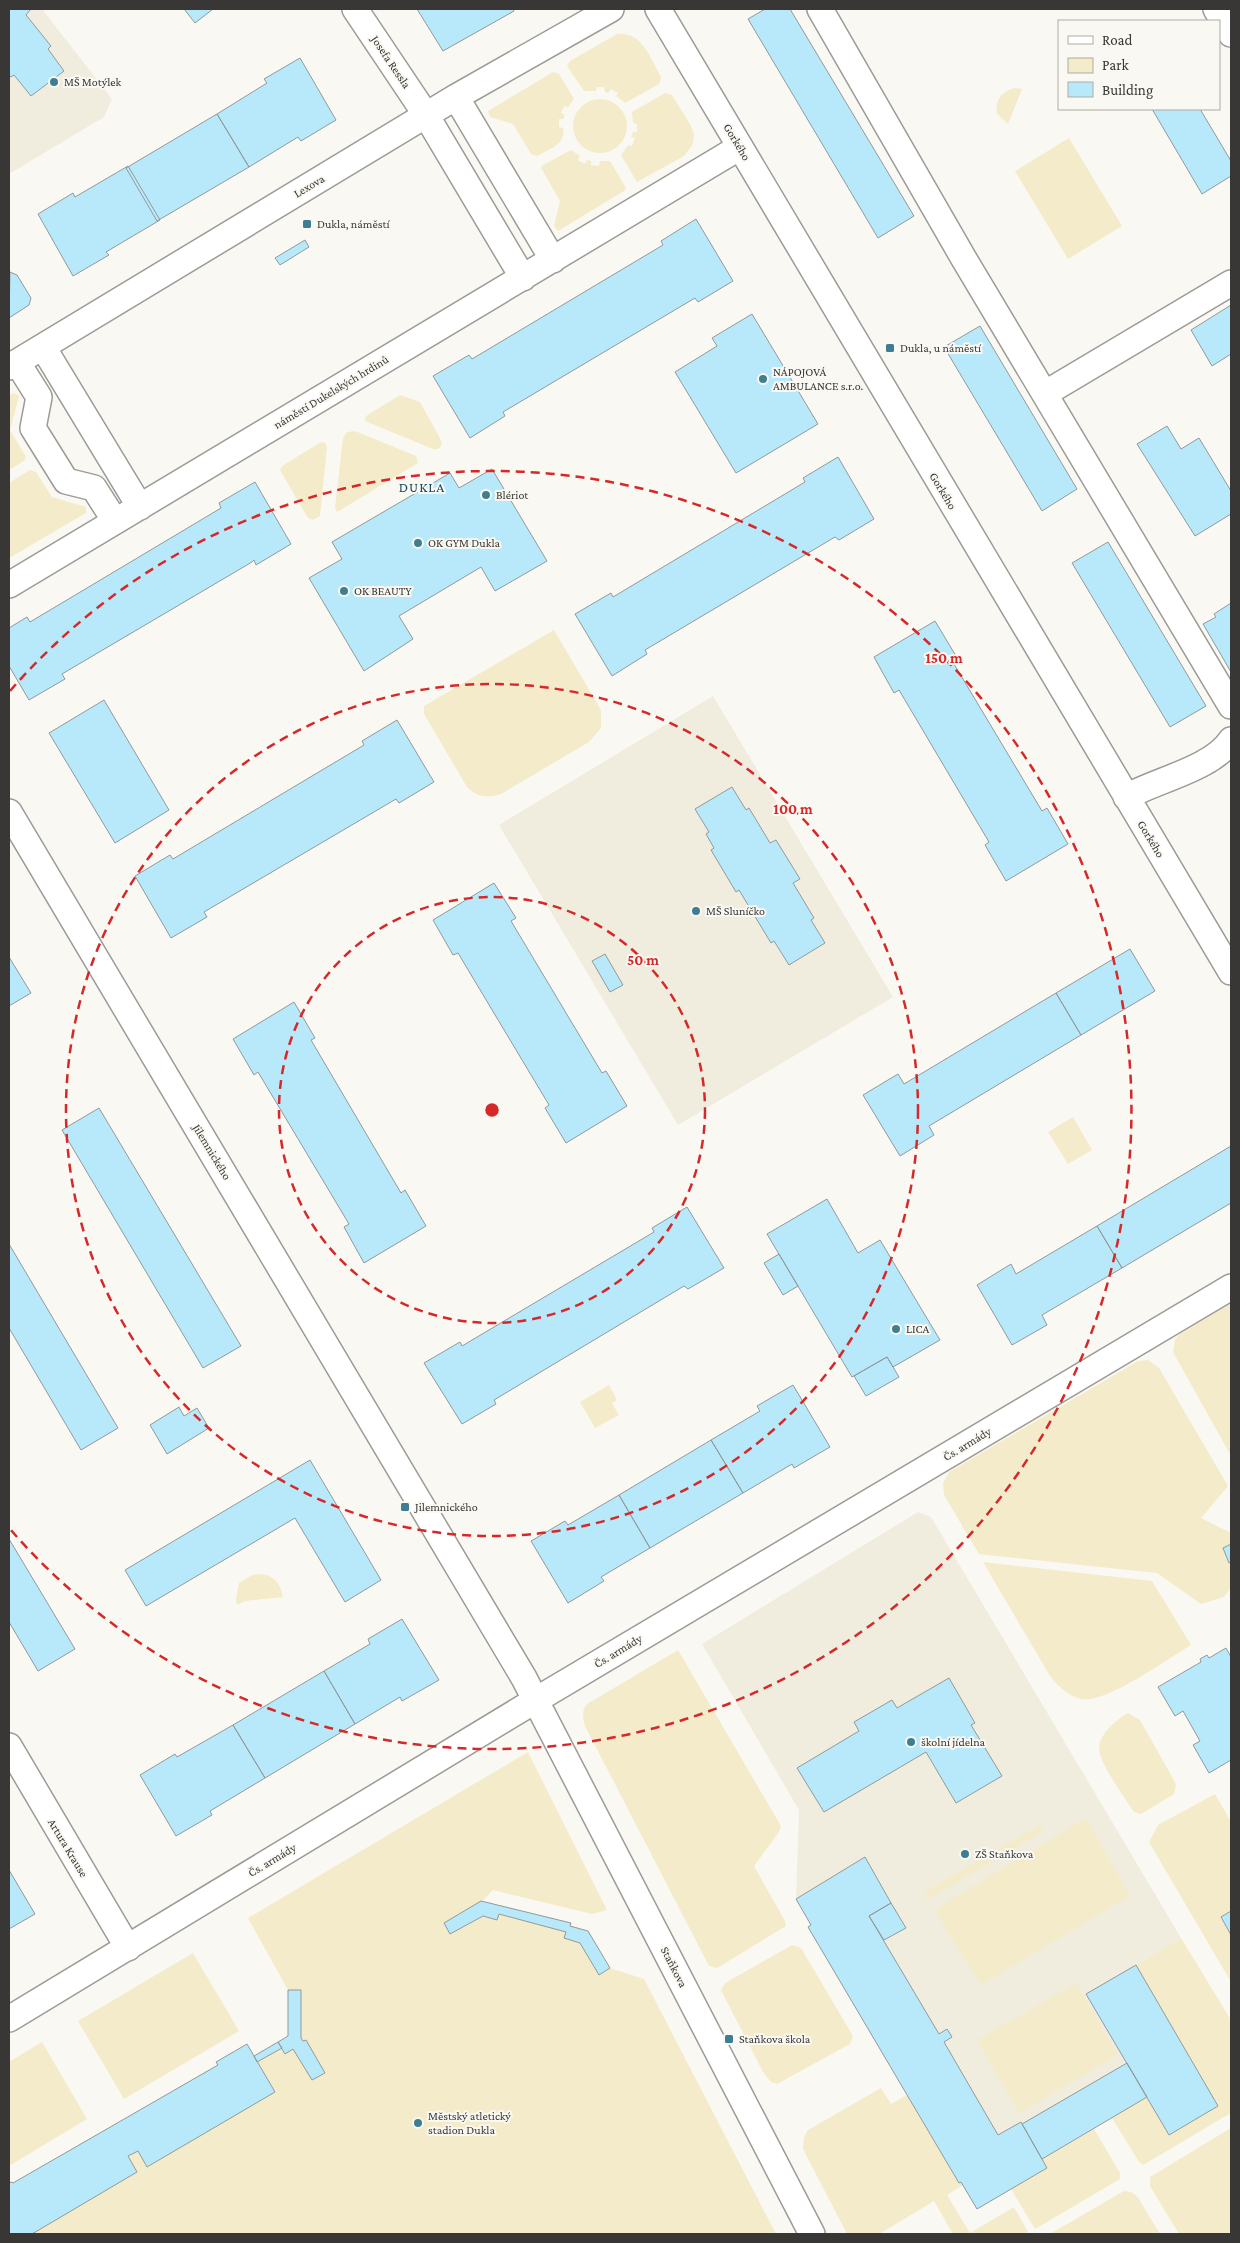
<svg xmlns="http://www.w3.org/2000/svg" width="1240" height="2243" font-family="'Crimson Pro',serif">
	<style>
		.built { fill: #f0eddf }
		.green { fill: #f4ebca }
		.building { fill: #b8e9fb; stroke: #92999b }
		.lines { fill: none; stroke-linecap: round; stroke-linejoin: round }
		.minor-casing { stroke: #9d9b96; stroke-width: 28 }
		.minor { stroke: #fff; stroke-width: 25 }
		.ring { fill: none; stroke: #d62828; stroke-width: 2.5; stroke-dasharray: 9 6 }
		.poi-dot { fill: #3f7d93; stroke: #faf8f2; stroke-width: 2 }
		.labels { text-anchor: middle; stroke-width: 4; stroke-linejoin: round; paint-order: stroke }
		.street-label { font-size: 12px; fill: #383735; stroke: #faf8f2 }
		.poi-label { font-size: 12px; fill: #383735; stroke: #faf8f2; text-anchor: start }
		.neighbourhood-label { font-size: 14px; letter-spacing: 1px; fill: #184b5c; stroke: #faf8f2 }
		.centre { fill: #d62828; stroke: #faf8f2; stroke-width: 2.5 }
		.ring-label { font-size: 15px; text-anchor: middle; font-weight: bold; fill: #d62828; stroke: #faf8f2; stroke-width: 4; stroke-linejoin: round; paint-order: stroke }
	</style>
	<rect width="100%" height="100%" fill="#faf8f2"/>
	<path class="built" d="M9,9H42L112,99L104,117L9,174Z
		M713,696L893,997L678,1125L499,825Z
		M918,1512L931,1517L1181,1938L1136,1965L1218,2106L1169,2135L1147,2097L1042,2158L1047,2168L977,2209L963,2185L959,2183L808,1927L811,1925L796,1899L799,1810L702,1644Z"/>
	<path class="green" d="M617,34C642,31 651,59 661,77L659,84L625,103L616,96L618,93L611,89L608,93L605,92L604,87H597L596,91H584L567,66L570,61Z
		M553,72L559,74L574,99L568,107L564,106L561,113L565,115L563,119H559V127L563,128C566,145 549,149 537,156L531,154L513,124L490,117L488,111Z
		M1014,88L1022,89L1008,124L997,114C995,100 1001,92 1014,88Z
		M665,93L672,95L690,124L694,134L693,144L684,156L637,182L621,155L628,145L632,146L635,138L631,137L633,132H637V124L633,123L632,112Z
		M573 126a27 27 0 1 1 54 0a27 27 0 1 1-54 0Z
		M1069,138L1122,226L1068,259L1015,171Z
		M571,150L580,156L578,160L585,164L587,160L591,161V165L599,166L600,161H610L626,188L624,191L558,231L554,226L560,201L541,168L543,165Z
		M14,393L19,396L10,430L26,457L24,461L9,470V395Z
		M400,395L420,402L441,440L442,445L438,449H433L365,421L366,416Z
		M355,431L416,456L418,463L337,512L335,508L343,438L347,432Z
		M321,442L325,443L327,447L320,516L313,520L308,518L280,470L282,466Z
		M30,470L36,472L52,497L86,507V513L9,558V483Z
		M554,630L601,710V728L589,742L501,794C487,798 478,798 467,787L424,714V706Z
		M1073,1117L1092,1150L1068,1164L1048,1132Z
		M1231,1303V1456L1173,1352L1175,1340L1179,1335Z
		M1148,1360L1159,1368L1228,1486L1201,1518L1231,1533V1588L1224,1597L1201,1604L1157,1573L979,1554L944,1495L943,1483L949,1472L1138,1361Z
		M609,1385L617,1400L612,1403L619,1415L595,1428L580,1402Z
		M983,1562L1152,1581L1191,1645C1167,1659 1106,1704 1081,1699C1068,1696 1058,1686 1050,1676Z
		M262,1574C276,1577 280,1584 283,1597L245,1601L237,1605L236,1599L239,1583L252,1575Z
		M678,1650L781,1826L779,1832L754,1866L785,1921L786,1926L717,1968L709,1966L585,1726C583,1718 581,1711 587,1704Z
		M1128,1713L1140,1720L1176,1784L1174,1794L1141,1814L1134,1812C1125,1798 1098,1762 1099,1747C1100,1734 1117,1719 1128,1713Z
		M528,1752L607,1910L592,1914L493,1890L482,1901L571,1923L570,1926L588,1931L610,1968L644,1979L776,2234H9V2183L12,2182L14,2183L217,2065L216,2062L247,2044L254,2056L288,2036V1990L248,1918Z
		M1215,1794L1231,1822V1911L1221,1918L1231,1935V1982L1149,1842L1158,1825Z
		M1086,1818L1130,1896L981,1985L934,1910Z
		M1040,1825L1044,1831L928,1899L924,1892Z
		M1181,1938L1231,2020V2113L1143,2165L1139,2162L1112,2118L1147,2097L1169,2135L1218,2106L1136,1965Z
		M792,1945L801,1948L853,2036L850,2044L777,2084L771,2082L763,2072L721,1990L725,1983Z
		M193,1953L239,2031L124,2099L78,2021Z
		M1076,1983L1118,2055L1019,2113L977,2040Z
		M42,2042L87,2119L9,2166V2062Z
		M881,2088L891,2104L907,2095L959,2183L961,2182L963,2185L947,2195L970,2233L1014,2207L1028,2232L1024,2234H953L934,2201L879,2234H847L803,2149L804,2137L808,2130Z
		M1231,2128V2234H1179L1150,2186V2177Z
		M1094,2129L1120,2173V2179L1035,2229L1011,2189L1047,2168L1042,2159Z
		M1124,2191L1131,2192L1137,2196L1160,2234H1050Z"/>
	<path class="building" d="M9,9H31L26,15L51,46L48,49L64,71L31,96L14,75L11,77L9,75Z
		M184,9H213L195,23Z
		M417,9H513L514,11L443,51Z
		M765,9H790L914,216L878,238L748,19Z
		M300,58L336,120L301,141L298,137L249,167L217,114L267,83L264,79Z
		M1152,109H1200L1231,161V176L1202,194Z
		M217,114L249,167L157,221L126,168Z
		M128,166L160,220L106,252L109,255L73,276L38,214L73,193L75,197Z
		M696,219L733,281L698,302L695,298L503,412L505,416L470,438L433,376L469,355L472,359L663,245L661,241Z
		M305,240L309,247L280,265L275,258Z
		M10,272L17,275L31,298L29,305L9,318Z
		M1231,305V354L1212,366L1191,330Z
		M752,314L818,424L736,473L675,372L717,346L712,338Z
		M980,326L1077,489L1042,511L944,347Z
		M1167,426L1181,449L1199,438L1231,491V514L1195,536L1137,444Z
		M838,457L874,519L839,540L835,537L645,650L647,654L612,676L575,614L611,593L613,597L805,482L803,478Z
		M492,469L547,561L495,591L481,567L399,616L413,639L364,671L309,578L342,559L332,542L450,473L459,488Z
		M255,482L291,544L256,565L254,560L252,562L62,674L65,679L29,700L9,666V628L27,617L30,622L221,508L219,503Z
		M1108,542L1206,706L1170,727L1072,563Z
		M1231,603V672L1203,624L1216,617L1214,614Z
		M935,621L956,656L951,659L1042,811L1047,808L1068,844L1006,881L985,845L989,842L899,690L894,693L874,657Z
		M104,700L169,810L115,843L49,733Z
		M397,720L434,782L399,803L396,799L204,912L207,917L171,938L135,876L170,855L173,859L364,745L362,741Z
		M732,787L746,810L749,808L770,843L776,840L800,879L793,883L814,918L811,920L825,943L789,965L774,941L771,943L739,890L736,892L711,850L714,848L706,834L709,832L695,809Z
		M494,883L516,918L511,921L602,1073L606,1071L627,1106L566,1143L545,1108L549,1105L458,953L453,955L433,920Z
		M1130,949L1155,991L1081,1035L1056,993Z
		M605,954L623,985L610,992L592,961Z
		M9,957L31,993L9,1006Z
		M1056,993L1081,1035L929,1126L934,1135L900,1156L863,1095L898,1074L904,1084Z
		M294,1002L315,1038L311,1040L401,1193L405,1190L426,1226L364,1263L344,1227L349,1224L258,1072L254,1075L233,1039Z
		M99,1108L241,1346L203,1368L62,1130Z
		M1231,1146V1203L1122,1268L1097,1226Z
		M827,1199L858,1253L880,1240L940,1340L893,1367L887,1357L852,1377L767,1234Z
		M687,1207L724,1268L688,1289L684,1286L494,1400L496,1404L462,1424L424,1363L460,1342L462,1346L654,1232L652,1228Z
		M1097,1226L1122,1268L1042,1315L1047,1325L1012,1345L977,1285L1011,1264L1016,1274Z
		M9,1244L118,1428L81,1450L9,1328Z
		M779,1254L798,1286L783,1295L764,1263Z
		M887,1357L899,1377L866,1396L854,1376Z
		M793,1385L830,1447L794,1468L792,1464L743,1493L711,1440L760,1411L757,1406Z
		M179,1407L184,1416L197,1408L209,1428L167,1454L150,1425Z
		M711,1440L743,1493L650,1548L619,1495Z
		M310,1460L381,1580L345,1602L295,1518L146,1606L125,1570Z
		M619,1495L650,1548L601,1577L604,1581L568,1603L531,1541L565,1521L568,1525Z
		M9,1539L75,1649L38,1671L9,1622Z
		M1231,1544V1562L1229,1563L1223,1548Z
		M402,1619L439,1680L402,1701L400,1697L355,1724L324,1671L370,1644L368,1639Z
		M1226,1648L1231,1657V1760L1209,1773L1193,1745L1200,1741L1183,1711L1175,1716L1158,1687L1201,1662L1200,1659L1207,1655L1209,1658Z
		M324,1671L355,1724L265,1778L233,1725Z
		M949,1678L975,1723L971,1725L1002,1776L956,1803L926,1752L824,1812L797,1768L859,1731L854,1722L892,1700L897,1708Z
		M233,1725L265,1778L210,1811L212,1815L176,1836L140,1775L175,1754L177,1757Z
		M865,1857L891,1903L869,1916L939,2034L947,2029L952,2037L944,2042L998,2135L1021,2122L1047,2168L977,2209L961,2182L959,2183L808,1927L811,1925L796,1899Z
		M9,1870L35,1914L9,1929Z
		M481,1901L571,1923L570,1926L588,1931L610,1968L599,1975L580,1943L564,1938L566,1932L499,1914L497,1920L483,1916L450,1934L444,1923Z
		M891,1903L906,1928L884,1940L869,1916Z
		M1231,1911V1935L1221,1917Z
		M1136,1965L1218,2106L1169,2135L1086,1994Z
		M288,1990H301V2038L303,2041L306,2040L325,2073L312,2080L293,2049L285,2054L278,2042L288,2036Z
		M278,2042L282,2048L257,2062L254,2056Z
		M247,2044L275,2092L147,2167L138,2151L128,2156L137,2172L32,2234H9V2183L12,2182L13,2183L218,2065L216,2062Z
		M1127,2063L1147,2097L1042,2159L1022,2124Z"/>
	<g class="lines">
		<g class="minor-casing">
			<path id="minor" d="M355,9L426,115L523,278
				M658,9L1231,972
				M820,9L964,259L1231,706
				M1216,9L1231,34
				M456,97L553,260
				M43,347L140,507
				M17,362L39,397L33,428L66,481L94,488L115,521
				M9,367L456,97L611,9
				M1046,393L1231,283
				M9,585L740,147
				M1126,797C1157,780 1213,768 1231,740
				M9,812L524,1678L812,2234
				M9,1746L128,1948
				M9,2019L536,1700L1231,1287"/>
		</g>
		<use href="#minor" class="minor"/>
	</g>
	<g class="ring">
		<circle cx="492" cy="1110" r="213"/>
		<circle cx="492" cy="1110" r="426"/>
		<path d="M10 691A639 639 0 1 1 10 1529"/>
	</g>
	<g class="poi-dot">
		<circle cx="54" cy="82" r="5"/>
		<rect x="302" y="219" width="10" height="10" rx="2.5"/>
		<rect x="885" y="343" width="10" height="10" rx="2.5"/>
		<circle cx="763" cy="379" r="5"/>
		<circle cx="486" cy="495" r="5"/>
		<circle cx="418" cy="543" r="5"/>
		<circle cx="344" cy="591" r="5"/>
		<circle cx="696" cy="911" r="5"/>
		<circle cx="896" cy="1329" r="5"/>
		<rect x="400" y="1502" width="10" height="10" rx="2.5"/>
		<circle cx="911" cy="1742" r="5"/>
		<circle cx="965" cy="1854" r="5"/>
		<rect x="724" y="2034" width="10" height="10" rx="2.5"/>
		<circle cx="418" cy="2123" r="5"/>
	</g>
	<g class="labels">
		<g class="street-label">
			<text transform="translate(391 62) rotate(56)" y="4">Josefa Ressla</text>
			<text transform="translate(737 142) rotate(59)" y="4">Gorkého</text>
			<text transform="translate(309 186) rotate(-31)" y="4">Lexova</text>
			<text transform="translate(331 392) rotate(-31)" y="4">náměstí Dukelských hrdinů</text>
			<text transform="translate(943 491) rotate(59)" y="4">Gorkého</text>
			<text transform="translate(1151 839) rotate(59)" y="4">Gorkého</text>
			<text transform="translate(212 1152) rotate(59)" y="4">Jilemnického</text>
			<text transform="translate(967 1444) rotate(-31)" y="4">Čs. armády</text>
			<text transform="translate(618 1651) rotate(-31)" y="4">Čs. armády</text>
			<text transform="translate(68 1848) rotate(59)" y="4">Artura Krause</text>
			<text transform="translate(272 1860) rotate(-31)" y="4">Čs. armády</text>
			<text transform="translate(674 1967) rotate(63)" y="4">Staňkova</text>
		</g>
		<g class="poi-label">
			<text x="64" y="86">MŠ Motýlek</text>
			<text x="317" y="228">Dukla, náměstí</text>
			<text x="900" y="352">Dukla, u náměstí</text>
			<text x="773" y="376">NÁPOJOVÁ<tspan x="773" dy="14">AMBULANCE s.r.o.</tspan></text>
			<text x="496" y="499">Blériot</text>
			<text x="428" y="547">OK GYM Dukla</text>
			<text x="354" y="595">OK BEAUTY</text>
			<text x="706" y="915">MŠ Sluníčko</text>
			<text x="906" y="1333">LICA</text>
			<text x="415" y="1511">Jilemnického</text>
			<text x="921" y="1746">školní jídelna</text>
			<text x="975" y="1858">ZŠ Staňkova</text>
			<text x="739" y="2043">Staňkova škola</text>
			<text x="428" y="2120">Městský atletický<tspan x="428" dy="14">stadion Dukla</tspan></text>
		</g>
		<g class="neighbourhood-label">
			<text x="422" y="492">DUKLA</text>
		</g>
	</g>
	<circle cx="492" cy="1110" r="8" class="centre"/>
	<g class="ring-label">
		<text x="944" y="663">150 m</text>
		<text x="793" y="814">100 m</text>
		<text x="643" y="965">50 m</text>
	</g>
	<rect width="1240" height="2243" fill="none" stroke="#383735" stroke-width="20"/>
	<rect x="1058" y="20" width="162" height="90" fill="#faf8f2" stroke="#acaba6"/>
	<rect x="1068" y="36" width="25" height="8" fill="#ffffff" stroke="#acaba6"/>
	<text x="1102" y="45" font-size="15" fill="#383735">Road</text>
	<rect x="1068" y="58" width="25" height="15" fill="#f4ebca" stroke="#acaba6"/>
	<text x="1102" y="70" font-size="15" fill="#383735">Park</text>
	<rect x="1068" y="82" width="25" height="15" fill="#b8e9fb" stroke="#acaba6"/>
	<text x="1102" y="95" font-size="15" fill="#383735">Building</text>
</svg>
